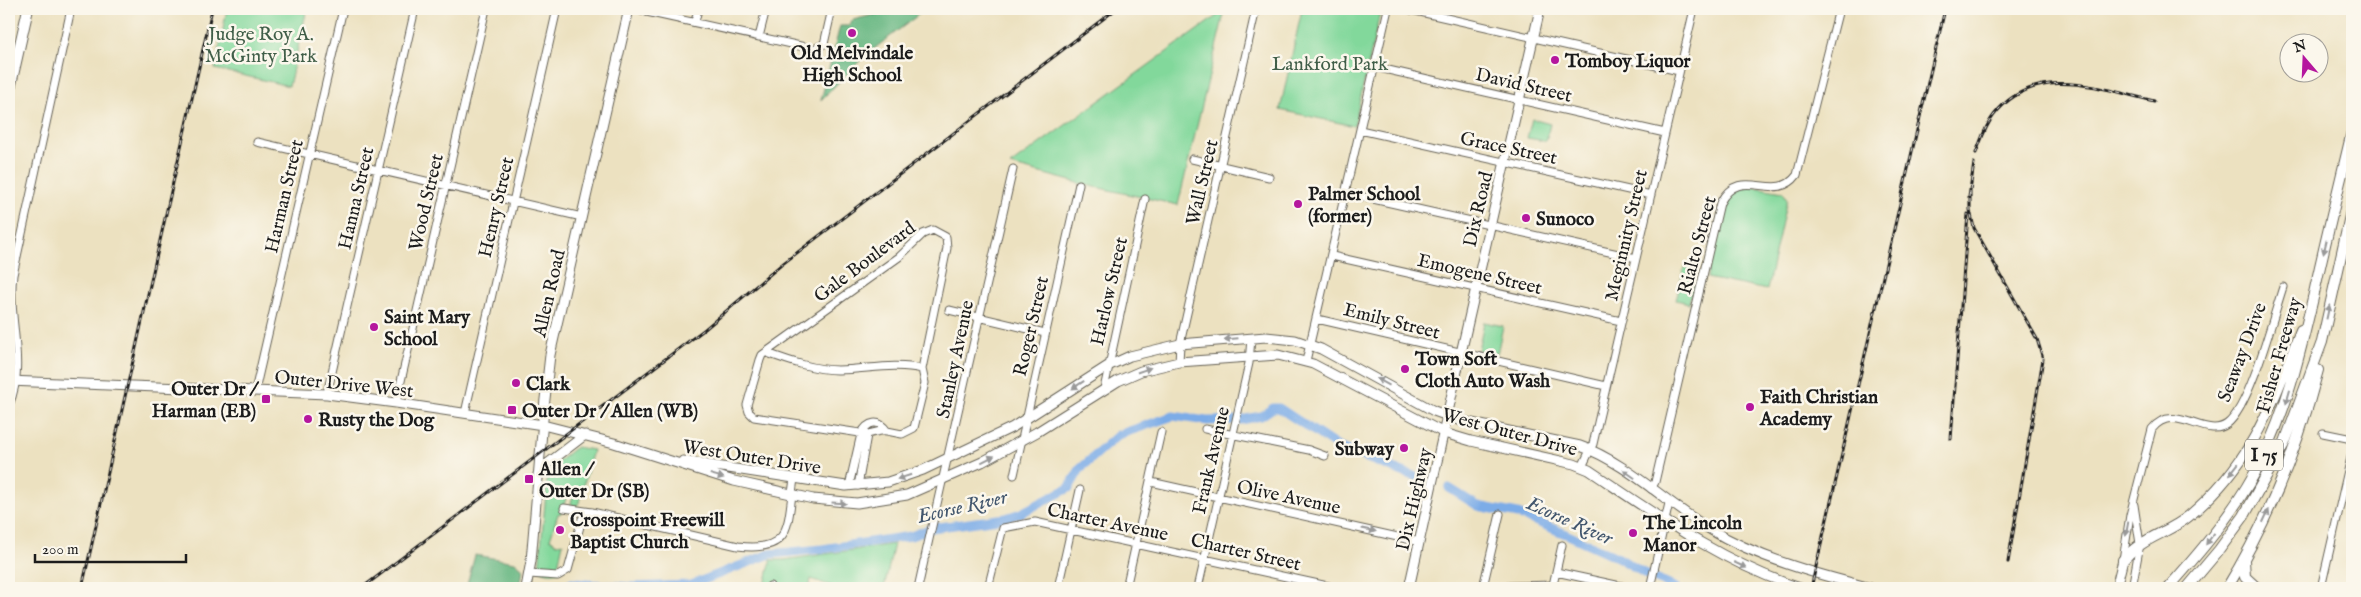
<svg xmlns="http://www.w3.org/2000/svg" width="2361" height="597" font-family="'IM FELL English',serif">
	<style>
		.green { fill: #82d89b; stroke: #4f7a5c }
		.forest { fill: #69b883; stroke: #426a50 }
		.lines { fill: none; stroke-linecap: round; stroke-linejoin: round }
		.river { stroke: #7bace7; stroke-width: 9 }
		.minor-casing { stroke: #656155; stroke-width: 9 }
		.major-casing { stroke: #656155; stroke-width: 11 }
		.highway-casing { stroke: #656155; stroke-width: 12 }
		.minor { stroke: #fff; stroke-width: 7 }
		.major { stroke: #fff; stroke-width: 9 }
		.highway { stroke: #fff; stroke-width: 10 }
		.rail-casing { stroke: #1c1c1c; stroke-width: 3 }
		.rail { stroke: #fbf7ec; stroke-width: 1; stroke-dasharray: 4; stroke-linecap: butt }
		.oneway { fill: #999 }
		.poi-dot { fill: #b5179e; stroke: #fbf7ec; stroke-width: 2 }
		.labels { text-anchor: middle; stroke-width: 5; stroke-linejoin: round; paint-order: stroke }
		.shield { fill: #fbf7ec; stroke: #5f5e5a; stroke-width: 1 }
		.shield-label { font-size: 18px; font-weight: bold; fill: #1c1c1c }
		.park-label { font-size: 19px; fill: #405e48; stroke: #fbf7ec }
		.poi-label { font-size: 19px; font-weight: bold; fill: #1c1c1c; stroke: #fbf7ec; text-anchor: start }
		.street-label { font-size: 19px; fill: #1c1c1c; stroke: #fbf7ec }
		.water-label { font-size: 20px; font-style: italic; fill: #42566d; stroke: #fbf7ec }
	</style>
	<rect width="100%" height="100%" fill="#fbf7ec"/>
	<filter id="ink" filterUnits="userSpaceOnUse"><feTurbulence type="fractalNoise" baseFrequency=".02" numOctaves="2"/><feDisplacementMap in="SourceGraphic" scale="10" xChannelSelector="R" yChannelSelector="G"/><feConvolveMatrix kernelMatrix="1 2 1 2 8 2 1 2 1" color-interpolation-filters="sRGB"/></filter>
	<filter id="wash" filterUnits="userSpaceOnUse"><feTurbulence type="fractalNoise" baseFrequency=".0096" numOctaves="4" result="noise"/><feDisplacementMap in="SourceGraphic" scale="20" xChannelSelector="R" yChannelSelector="G"/><feGaussianBlur stdDeviation="1.12" result="paint"/><feColorMatrix in="noise" values="0 0 0 0 0 0 0 0 0 0 0 0 0 0 0 0 0 1.4 0 .05"/><feComposite in="paint" operator="in"/></filter>
	<g filter="url(#wash)">
		<rect width="100%" height="100%" fill="#ece1c0"/>
		<path class="green" d="M227,9H307L289,86L215,69Z
			M1302,9H1381L1354,126L1280,110Z
			M1225,10L1178,205L1086,185L1010,165Z
			M1532,119L1550,124L1546,141L1527,138Z
			M1754,187L1783,192L1787,199L1767,290L1707,278C1711,260 1720,203 1732,193C1738,187 1746,188 1754,187Z
			M1684,267L1697,270L1689,303L1676,300Z
			M1484,322L1503,326L1497,354L1478,350Z
			M576,447L593,450L579,503L578,505L572,506L571,502L574,494L568,493L561,513L558,514L550,539L557,544L563,543L558,566L564,569C557,574 546,575 539,569L548,470Z
			M894,544L884,588H837L811,579L809,588H776L765,585L771,560H784Z"/>
		<path class="forest" d="M888,9H926L866,55L821,100L840,26H849L853,20L877,14Z
			M475,555L515,562L523,569L520,588H466Z"/>
		<g class="lines">
			<path class="river" d="M1449,488L1478,506L1518,514L1566,534L1619,558L1647,575L1676,588
				M563,588L572,583L631,587L691,585L770,554L822,549L911,536L932,528L1006,518L1021,513L1069,488L1080,469L1118,435L1173,416L1207,421L1241,420L1261,416L1273,408H1279L1338,447L1416,477"/>
		</g>
	</g>
	<g filter="url(#ink)">
		<g class="lines">
			<g class="minor-casing">
				<path id="minor" d="M633,9L814,49L824,44L832,9
					M1407,9L1679,71
					M695,22L698,9
					M759,37L766,9
					M1375,67L1665,133
					M1360,130L1651,195
					M257,142L582,217
					M1192,159L1269,177
					M1346,193L1636,258
					M1332,256L1621,321
					M949,310L1045,333
					M1317,319L1606,386
					M767,353C789,361 815,370 838,370C866,370 894,362 922,369
					M1306,361L1388,9
					M1179,362L1180,344L1256,9
					M1104,389L1145,199
					M255,391L343,9
					M327,394L415,9
					M396,403L486,9
					M9,405C27,363 7,319 13,275L71,9
					M465,413L557,9
					M1205,429L1309,450L1325,456
					M2323,433L2352,439
					M1582,467L1593,444L1694,9
					M1014,475L1079,184
					M1151,482L1420,542
					M849,486L861,434C868,421 879,419 887,431C878,429 870,436 861,434L860,433L754,417L749,412L747,405L760,360L762,355L899,257L923,234L933,230L946,237L947,248L922,369L925,383L914,428L902,434L887,431
					M858,486L867,435
					M1651,489L1655,482L1720,203C1740,163 1775,205 1797,175L1839,9
					M564,508L592,512L738,546C794,553 787,523 794,479
					M925,557L1013,169
					M2123,560L2130,515L2152,429C2174,401 2205,440 2227,424C2250,407 2273,317 2283,287
					M1556,572L1630,588
					M529,574L558,576L568,570L582,519L592,512
					M1483,587L1500,514
					M770,588V586
					M918,588L924,561
					M988,588L1003,528L1035,522L1337,588
					M1058,588L1080,490
					M1126,588L1161,432
					M1198,588L1249,363L1251,338
					M1444,588L1553,585L1562,545
					M1650,588L1669,503
					M2132,588L2140,544L2134,505
					M2321,588L2352,453"/>
			</g>
			<g class="major-casing">
				<path id="major" d="M9,381L327,394L396,403L543,425L614,443L734,481L813,499L857,503L907,495L982,462L1037,432L1118,381L1141,371L1179,362L1278,355L1313,364L1444,433L1471,441L1574,464L1589,470C1656,515 1722,563 1800,588
					M683,461L846,486L888,482L923,470L1013,427L1108,366L1130,356L1180,344L1266,337L1295,340L1321,349L1434,411L1462,421L1580,446C1624,461 1667,503 1708,528C1757,558 1816,574 1871,588
					M538,474L547,464L585,435
					M526,588L531,561L544,408L550,355L629,9
					M1409,588L1461,353L1540,9
					M2116,588L2123,560"/>
			</g>
			<g class="highway-casing">
				<path id="highway" d="M9,93L28,9
					M2123,560C2128,555 2133,549 2140,545C2155,534 2174,529 2189,516C2253,463 2272,404 2301,330
					M2244,560L2245,577L2257,588
					M2168,588C2204,548 2240,505 2263,457C2288,406 2300,352 2313,298C2325,242 2339,187 2352,132
					M2187,588L2219,550L2244,516L2285,442L2322,342L2352,207
					M2227,588C2268,521 2298,447 2318,370"/>
			</g>
			<use href="#minor" class="minor"/>
			<use href="#major" class="major"/>
			<use href="#highway" class="highway"/>
			<g class="rail-casing">
				<path id="rail" d="M1976,153C1981,140 1985,126 1994,115C2035,62 2101,89 2154,101
					M1970,191V210L1974,228L2037,339L2043,359L2008,562
					M1969,197L1974,163
					M1951,439L1968,214
					M82,588L212,9
					M362,588L705,329L781,265L1116,9
					M1811,588L1945,9"/>
			</g>
			<use href="#rail" class="rail"/>
		</g>
		<defs><path id="oneway-solid" d="M-6-.8H1V-3.2L6.5 0L1 3.2V.8H-6Z" transform="scale(1.25)"/></defs>
		<g class="oneway">
			<use href="#oneway-solid" transform="translate(2325 247) rotate(103)"/>
			<use href="#oneway-solid" transform="translate(2328 312) rotate(-78)"/>
			<use href="#oneway-solid" transform="translate(1231 339) rotate(175)"/>
			<use href="#oneway-solid" transform="translate(1144 370) rotate(-19)"/>
			<use href="#oneway-solid" transform="translate(1383 382) rotate(-151)"/>
			<use href="#oneway-solid" transform="translate(1078 385) rotate(146)"/>
			<use href="#oneway-solid" transform="translate(2288 397) rotate(106)"/>
			<use href="#oneway-solid" transform="translate(988 459) rotate(-26)"/>
			<use href="#oneway-solid" transform="translate(2234 469) rotate(128)"/>
			<use href="#oneway-solid" transform="translate(1629 474) rotate(-145)"/>
			<use href="#oneway-solid" transform="translate(717 476) rotate(16)"/>
			<use href="#oneway-solid" transform="translate(904 477) rotate(162)"/>
			<use href="#oneway-solid" transform="translate(839 503) rotate(4)"/>
			<use href="#oneway-solid" transform="translate(2266 516) rotate(-65)"/>
			<use href="#oneway-solid" transform="translate(2127 529) rotate(100)"/>
			<use href="#oneway-solid" transform="translate(1369 530) rotate(12)"/>
			<use href="#oneway-solid" transform="translate(2210 539) rotate(126)"/>
			<use href="#oneway-solid" transform="translate(1740 565) rotate(25)"/>
		</g>
	</g>
	<g class="poi-dot">
		<circle cx="852" cy="33" r="5"/>
		<circle cx="1555" cy="60" r="5"/>
		<circle cx="1298" cy="204" r="5"/>
		<circle cx="1526" cy="218" r="5"/>
		<circle cx="374" cy="327" r="5"/>
		<circle cx="1405" cy="369" r="5"/>
		<circle cx="516" cy="383" r="5"/>
		<rect x="261" y="394" width="10" height="10" rx="2.5"/>
		<circle cx="1750" cy="407" r="5"/>
		<rect x="507" y="405" width="10" height="10" rx="2.5"/>
		<circle cx="308" cy="419" r="5"/>
		<circle cx="1404" cy="448" r="5"/>
		<rect x="524" y="474" width="10" height="10" rx="2.5"/>
		<circle cx="560" cy="530" r="5"/>
		<circle cx="1633" cy="533" r="5"/>
	</g>
	<g class="labels">
		<rect class="shield" x="2245" y="439.5" width="38" height="31" rx="4"/>
		<g class="shield-label">
			<text x="2264" y="461">I 75</text>
		</g>
		<g class="park-label">
			<text x="261" y="40">Judge Roy A.<tspan x="261" dy="22">McGinty Park</tspan></text>
			<text x="1330" y="70">Lankford Park</text>
		</g>
		<g class="poi-label">
			<text x="852" y="59" text-anchor="middle">Old Melvindale<tspan x="852" dy="22">High School</tspan></text>
			<text x="1565" y="67">Tomboy Liquor</text>
			<text x="1308" y="200">Palmer School<tspan x="1308" dy="22">(former)</tspan></text>
			<text x="1536" y="225">Sunoco</text>
			<text x="384" y="323">Saint Mary<tspan x="384" dy="22">School</tspan></text>
			<text x="1415" y="365">Town Soft<tspan x="1415" dy="22">Cloth Auto Wash</tspan></text>
			<text x="526" y="390">Clark</text>
			<text x="256" y="395" text-anchor="end">Outer Dr /<tspan x="256" dy="22">Harman (EB)</tspan></text>
			<text x="1760" y="403">Faith Christian<tspan x="1760" dy="22">Academy</tspan></text>
			<text x="522" y="417">Outer Dr / Allen (WB)</text>
			<text x="318" y="426">Rusty the Dog</text>
			<text x="1394" y="455" text-anchor="end">Subway</text>
			<text x="539" y="475">Allen /<tspan x="539" dy="22">Outer Dr (SB)</tspan></text>
			<text x="570" y="526">Crosspoint Freewill<tspan x="570" dy="22">Baptist Church</tspan></text>
			<text x="1643" y="529">The Lincoln<tspan x="1643" dy="22">Manor</tspan></text>
		</g>
		<g class="street-label">
			<text transform="translate(1524 84) rotate(13)" y="7">David Street</text>
			<text transform="translate(1509 147) rotate(12)" y="7">Grace Street</text>
			<text transform="translate(1201 182) rotate(-77)" y="7">Wall Street</text>
			<text transform="translate(283 196) rotate(-77)" y="7">Harman Street</text>
			<text transform="translate(355 198) rotate(-77)" y="7">Hanna Street</text>
			<text transform="translate(425 202) rotate(-77)" y="7">Wood Street</text>
			<text transform="translate(495 207) rotate(-77)" y="7">Henry Street</text>
			<text transform="translate(1477 209) rotate(-77)" y="7">Dix Road</text>
			<text transform="translate(1625 235) rotate(-77)" y="7">Meginnity Street</text>
			<text transform="translate(1696 245) rotate(-75)" y="7">Rialto Street</text>
			<text transform="translate(864 261) rotate(-37)" y="7">Gale Boulevard</text>
			<text transform="translate(1480 273) rotate(13)" y="7">Emogene Street</text>
			<text transform="translate(1108 291) rotate(-77)" y="7">Harlow Street</text>
			<text transform="translate(548 293) rotate(-77)" y="7">Allen Road</text>
			<text transform="translate(1392 320) rotate(14)" y="7">Emily Street</text>
			<text transform="translate(1030 326) rotate(-77)" y="7">Roger Street</text>
			<text transform="translate(2241 352) rotate(-69)" y="7">Seaway Drive</text>
			<text transform="translate(2278 355) rotate(-74)" y="7">Fisher Freeway</text>
			<text transform="translate(954 359) rotate(-78)" y="7">Stanley Avenue</text>
			<text transform="translate(344 383) rotate(6)" y="7">Outer Drive West</text>
			<text transform="translate(1510 431) rotate(15)" y="7">West Outer Drive</text>
			<text transform="translate(752 456) rotate(9)" y="7">West Outer Drive</text>
			<text transform="translate(1210 460) rotate(-77)" y="7">Frank Avenue</text>
			<text transform="translate(1289 496) rotate(12)" y="7">Olive Avenue</text>
			<text transform="translate(1413 499) rotate(-77)" y="7">Dix Highway</text>
			<text transform="translate(1108 521) rotate(12)" y="7">Charter Avenue</text>
			<text transform="translate(1246 551) rotate(13)" y="7">Charter Street</text>
		</g>
		<g class="water-label">
			<text transform="translate(962 506) rotate(-13)" y="7">Ecorse River</text>
			<text transform="translate(1570 520) rotate(24)" y="7">Ecorse River</text>
		</g>
	</g>
	<rect width="2361" height="597" fill="none" stroke="#fbf7ec" stroke-width="30"/>
	<g transform="translate(2304 58) rotate(341)"><circle r="24" fill="#fbf7ec" stroke="#a29f99"/>
	<path d="M0-4L9 19L0 12L-9 19Z" fill="#b5179e"/>
	<text y="-8" font-size="14" font-weight="bold" text-anchor="middle" fill="#1c1c1c">N</text>
	</g>
	<path d="M35 554v8h151v-8" fill="none" stroke="#1c1c1c" stroke-width="2.5"/>
	<text x="42" y="554" font-size="15" fill="#1c1c1c" stroke="#fbf7ec" stroke-width="4" paint-order="stroke">200 m</text>
</svg>
